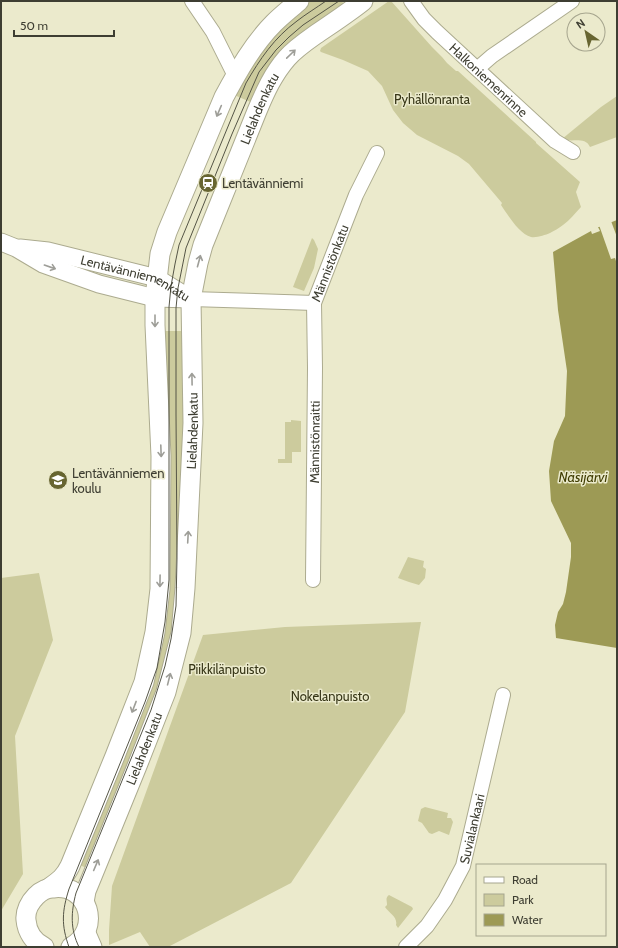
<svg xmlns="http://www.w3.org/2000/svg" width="618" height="948" font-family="Cabin,sans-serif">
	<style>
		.green { fill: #cccb9d }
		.water { fill: #9d9a55 }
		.pier { fill: #ebeacc }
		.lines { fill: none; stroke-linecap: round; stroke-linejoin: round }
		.minor-casing { stroke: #acab8f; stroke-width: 16 }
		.tertiary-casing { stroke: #acab8f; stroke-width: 19 }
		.secondary-casing { stroke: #acab8f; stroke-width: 21 }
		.minor { stroke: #fff; stroke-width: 14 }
		.tertiary { stroke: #fff; stroke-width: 17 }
		.secondary { stroke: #fff; stroke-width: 19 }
		.tram { stroke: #555546; stroke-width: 1 }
		.oneway { stroke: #9e9e98 }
		.labels { text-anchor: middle; stroke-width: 3; stroke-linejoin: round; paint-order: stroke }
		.street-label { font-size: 13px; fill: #3e3e32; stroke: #ebeacc }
		.park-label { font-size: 13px; fill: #373617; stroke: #ebeacc }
		.poi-label { font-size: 13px; fill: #3e3e32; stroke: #ebeacc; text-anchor: start }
		.water-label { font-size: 14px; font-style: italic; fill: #403d03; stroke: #ebeacc }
	</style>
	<rect width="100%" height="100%" fill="#ebeacc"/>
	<path class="green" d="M308,1H341L347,6L255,104L232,94L248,65L297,10Z
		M389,1H391L432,47L442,57L447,63L456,71H458L536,142V143L580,182L576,192L581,207C575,213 570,220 563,225C559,228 554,231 550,233C545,235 537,238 531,237C519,234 508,215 501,205L502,203L469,164L458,156L417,135L403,123L393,110L382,86L368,71L343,60L321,52L320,51L321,48Z
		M617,96V137L590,147C585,136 572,143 562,139L601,107Z
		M312,238L314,240L318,249L314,268L304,291L293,287Z
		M161,331H184V513L169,666L89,869L75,863L150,678Z
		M291,420L301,421V452H292V463H278V459H285V422H291Z
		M408,557L424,561L423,567L426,569L425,578L419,585L409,582L398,578Z
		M39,573L53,640L15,736L23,874L1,911V578Z
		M421,622L405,712L291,883L168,947H150L140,932L109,945V930L112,886L203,635L285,627Z
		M425,807L448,813L447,818H451L453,822L449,835L439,831L432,834L429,833L422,823L418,821L421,809Z
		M389,895L412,907L413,909L398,928L396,925C398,917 389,913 385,907L387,905C387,900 385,898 389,895Z"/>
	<path class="water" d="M617,220V648L556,638L555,625L558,612L563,604L566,592L571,557V543L551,501L549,471L554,441L565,416L567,371L558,310L553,252L591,231L592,234L600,231L598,227H599Z"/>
	<path class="pier" d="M611,221L617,237V264L615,258L611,259L599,225Z"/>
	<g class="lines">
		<g class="minor-casing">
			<g id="minor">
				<path d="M192,1L213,32L235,76"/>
				<path id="s1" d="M411,1L424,19L437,32L555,141L573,152"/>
				<path d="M477,69L492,56L572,1"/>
				<path id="s2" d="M191,299L314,303L356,195L377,153"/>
				<path id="s3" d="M313,580L315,368L314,303"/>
				<path id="s4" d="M406,947L427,926L445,900L463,866L503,695"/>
			</g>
		</g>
		<g class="tertiary-casing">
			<g id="tertiary">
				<path d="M1,242L16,248L43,264L99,284L155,298L191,299"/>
				<path id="s5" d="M20,248L48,251L157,278L191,299"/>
				<path d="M86,931L93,947"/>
			</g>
		</g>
		<g class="secondary-casing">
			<g id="secondary">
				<path d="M49,888C59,881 64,878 70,866L115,756L144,682L155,632L160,589L161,456L155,325V298L160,254L167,232L224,97C238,71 253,44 274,23C282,15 291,8 299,1"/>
				<path id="s6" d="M84,902L86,891L93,874L137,766L166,692L181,633L185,588L193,423L191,299L198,263L203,245L257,111C265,92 273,74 287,58C295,49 305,42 315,35C331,24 348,13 363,1"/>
				<path d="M44,947C34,942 27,932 26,920C25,911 30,902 36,896C41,891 47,888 53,888C89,883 102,930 71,947"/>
			</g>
		</g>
		<use href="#minor" class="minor"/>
		<use href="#tertiary" class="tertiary"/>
		<use href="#secondary" class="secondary"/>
		<path class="tram" d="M69,947C61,925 62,911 69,889L145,702L157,668L165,622L169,580V307L171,286L175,264L179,245L246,83C260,59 274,38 297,21C306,14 316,8 326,1
			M79,947C70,929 71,912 76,893L151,710L165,666L171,639L176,606L177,558L176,414V308L178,288L186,248L232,134L252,88L259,72L276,50L289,37L303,25L339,1"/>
	</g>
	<defs><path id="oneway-shaft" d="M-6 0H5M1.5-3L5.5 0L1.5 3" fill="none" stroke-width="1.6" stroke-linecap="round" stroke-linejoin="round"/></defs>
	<g class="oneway">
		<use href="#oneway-shaft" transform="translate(291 54) rotate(-44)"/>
		<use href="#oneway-shaft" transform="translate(219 111) rotate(113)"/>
		<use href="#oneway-shaft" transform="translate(199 261) rotate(-75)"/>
		<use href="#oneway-shaft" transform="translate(50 267) rotate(19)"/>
		<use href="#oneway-shaft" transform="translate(155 321) rotate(90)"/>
		<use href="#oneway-shaft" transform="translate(192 379) rotate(-91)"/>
		<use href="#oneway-shaft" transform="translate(161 451) rotate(88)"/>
		<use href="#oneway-shaft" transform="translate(188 537) rotate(-87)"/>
		<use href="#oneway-shaft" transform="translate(160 581) rotate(91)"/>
		<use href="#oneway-shaft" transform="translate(169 679) rotate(-76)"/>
		<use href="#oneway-shaft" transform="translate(134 707) rotate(111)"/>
		<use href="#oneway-shaft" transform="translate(96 865) rotate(-67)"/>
	</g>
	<defs>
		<g id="station-disc" transform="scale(1)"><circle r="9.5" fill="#676531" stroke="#ebeacc"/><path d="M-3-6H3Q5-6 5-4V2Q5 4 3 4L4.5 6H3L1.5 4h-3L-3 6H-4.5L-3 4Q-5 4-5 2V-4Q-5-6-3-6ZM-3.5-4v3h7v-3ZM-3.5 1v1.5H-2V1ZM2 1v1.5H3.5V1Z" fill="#fff"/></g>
		<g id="school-disc" transform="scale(1)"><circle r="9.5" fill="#676531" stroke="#ebeacc"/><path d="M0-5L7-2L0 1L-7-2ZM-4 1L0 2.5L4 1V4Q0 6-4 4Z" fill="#fff"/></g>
	</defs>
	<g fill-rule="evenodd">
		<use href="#station-disc" x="208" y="183"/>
		<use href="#school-disc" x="58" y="480"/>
	</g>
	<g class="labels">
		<g class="street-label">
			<text dy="5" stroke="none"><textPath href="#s1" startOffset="111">Halkoniemenrinne</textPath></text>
			<text dy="5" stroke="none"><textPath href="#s6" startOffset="824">Lielahdenkatu</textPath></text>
			<text dy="5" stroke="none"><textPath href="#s2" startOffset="166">Männistönkatu</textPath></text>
			<text dy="5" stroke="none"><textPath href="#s5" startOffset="120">Lentävänniemenkatu</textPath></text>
			<text dy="5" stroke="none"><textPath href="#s6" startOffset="489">Lielahdenkatu</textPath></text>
			<text dy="5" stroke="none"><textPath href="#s3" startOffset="138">Männistönraitti</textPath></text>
			<text dy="5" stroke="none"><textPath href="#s6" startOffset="165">Lielahdenkatu</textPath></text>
			<text dy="5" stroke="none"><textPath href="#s4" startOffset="138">Suvialankaari</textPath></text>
		</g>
		<g class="park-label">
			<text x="432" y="104">Pyhällönranta</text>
			<text x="227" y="674">Piikkilänpuisto</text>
			<text x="330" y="701">Nokelanpuisto</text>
		</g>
		<g class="poi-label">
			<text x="222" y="188">Lentävänniemi</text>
			<text x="72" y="478">Lentävänniemen<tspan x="72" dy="15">koulu</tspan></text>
		</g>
		<g class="water-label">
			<text x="583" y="482">Näsijärvi</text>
		</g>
	</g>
	<rect width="618" height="948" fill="none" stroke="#3e3e32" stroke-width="4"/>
	<rect x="476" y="864" width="130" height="72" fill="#ebeacc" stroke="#a6a58e"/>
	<rect x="484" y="877" width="20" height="6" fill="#ffffff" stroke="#a6a58e"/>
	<text x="512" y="884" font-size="12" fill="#3e3e32">Road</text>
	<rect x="484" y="894" width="20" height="12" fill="#cccb9d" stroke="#a6a58e"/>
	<text x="512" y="904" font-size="12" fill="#3e3e32">Park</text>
	<rect x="484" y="914" width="20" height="12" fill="#9d9a55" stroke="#a6a58e"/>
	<text x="512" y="924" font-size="12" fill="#3e3e32">Water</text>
	<g transform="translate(586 32) rotate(326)"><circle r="19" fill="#ebeacc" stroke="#a6a58e"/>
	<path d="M0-3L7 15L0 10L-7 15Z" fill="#676531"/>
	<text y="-6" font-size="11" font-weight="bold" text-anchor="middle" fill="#3e3e32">N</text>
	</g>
	<path d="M14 30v6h100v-6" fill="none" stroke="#3e3e32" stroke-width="2"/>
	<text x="20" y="30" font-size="12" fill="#3e3e32" stroke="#ebeacc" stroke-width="3" paint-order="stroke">50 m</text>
</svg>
